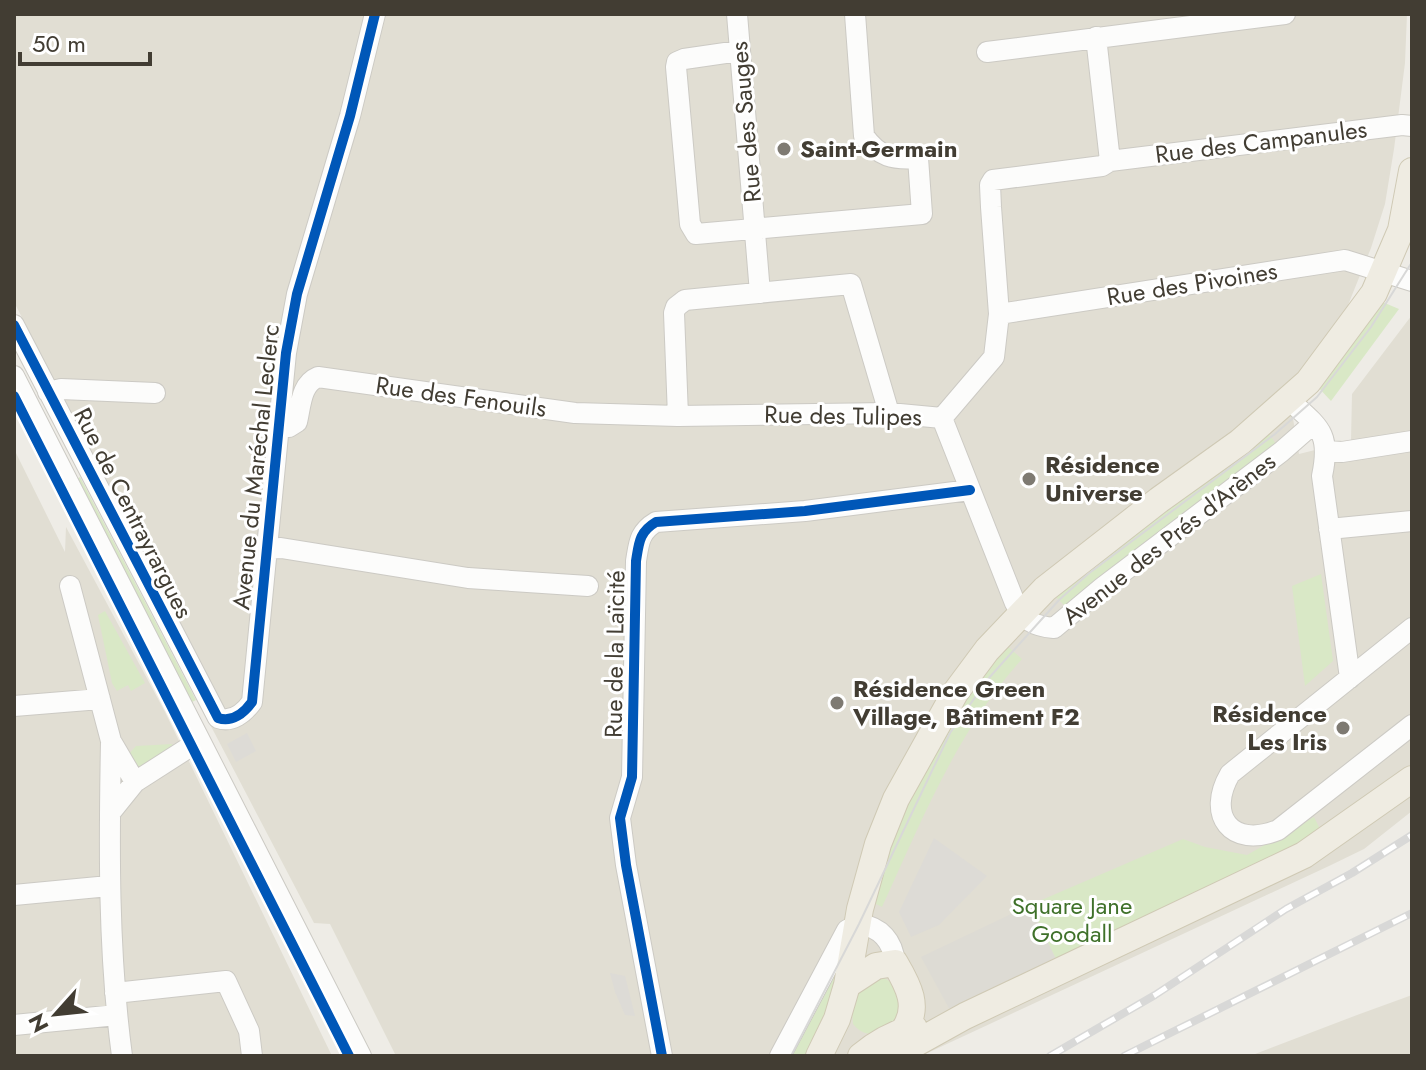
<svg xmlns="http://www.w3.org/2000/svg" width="1426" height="1070" font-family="Jost,sans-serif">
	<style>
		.residential { fill: #e1ded3 }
		.industrial { fill: #dddbd4 }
		.green { fill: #d9e8c6 }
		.parking { fill: #dddbd6 }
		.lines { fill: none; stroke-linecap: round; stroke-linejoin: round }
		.minor-casing { stroke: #cccac4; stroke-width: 22 }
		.major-casing { stroke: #cfc9b4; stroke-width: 28 }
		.minor { stroke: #fcfcfb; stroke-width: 20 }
		.major { stroke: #efece2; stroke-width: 26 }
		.tram { stroke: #d8d8d7; stroke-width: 2 }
		.rail-casing { stroke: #d8d8d7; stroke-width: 8 }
		.rail { stroke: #fff; stroke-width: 5; stroke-dasharray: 15; stroke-linecap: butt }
		.cycleway-casing { stroke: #fff; stroke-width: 15 }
		.cycleway { stroke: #0057b8; stroke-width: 10 }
		.poi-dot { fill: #7e7a72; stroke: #fff; stroke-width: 3 }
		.labels { text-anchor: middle; stroke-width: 6; stroke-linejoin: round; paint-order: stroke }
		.street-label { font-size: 24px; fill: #423d33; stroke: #fff }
		.poi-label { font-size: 24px; font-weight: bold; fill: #423d33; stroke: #fff; text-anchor: start }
		.park-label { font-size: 24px; fill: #3f712a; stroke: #fff }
	</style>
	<rect width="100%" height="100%" fill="#eeece6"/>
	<path class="residential" d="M14,14H1407L1405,63L1394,149L1385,204L1371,248L1344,315L1288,389L1299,454L1351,441L1352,394L1412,315V811L1364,849L1329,866L921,1056H396L330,924L314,923L203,711L221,704L14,302Z
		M14,449L65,552L66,527L165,712L332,1056H14Z
		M1412,995V1056H1250L1357,1015Z"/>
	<path class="industrial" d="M1030,905L1057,961L951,1012L921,957Z"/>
	<path class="green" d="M1380,301L1399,309L1331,401L1316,385L1365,327Z
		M1269,434L1279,448L1070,611L1054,595Z
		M80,477L196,700L186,705L73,482Z
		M1321,574L1333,661L1305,686L1292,586Z
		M105,611L145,683L131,691L128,685L117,691L112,683L98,615Z
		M1006,645L1022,659C957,731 922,820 882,907L874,903L899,815L966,698Z
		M172,744L176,752L138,770L128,755L136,746Z
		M1314,817L1322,833L1057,961L1030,905L1183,839L1205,847L1247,855Z
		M844,943L835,997L808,1056H786Z
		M881,977C902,984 899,1001 901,1020C883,1030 869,1043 853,1024L852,1011L859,991Z"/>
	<path class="parking" d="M247,733L256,751L236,762L227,744Z
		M934,838L987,876L939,925L911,937L899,912Z
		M610,973L625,976L635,1016L625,1015L615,992Z"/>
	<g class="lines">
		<g class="minor-casing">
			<path id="minor" d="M737,14L760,293
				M1096,37L1110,161
				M739,51L684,59L677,62L676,67L690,224L696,234L922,214L918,158C893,160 879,157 864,136L855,14
				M987,52L1285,14
				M999,314L1345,260L1412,281
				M14,325L218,718C232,723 244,713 252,702L286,353L297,294L350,116L375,14
				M14,376L361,1056
				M48,392L61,389L155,393
				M1289,400C1320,428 1331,433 1322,476L1350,678
				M678,416L674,313L676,307L685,300L851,284L889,413
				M942,418L994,357L999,314L991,207L990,185L993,180L1102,166L1110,161L1402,125L1412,126
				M942,418L1015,603C1025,621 1033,626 1054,628L1103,587L1281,452L1313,424
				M279,427H289L297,422C301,405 301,384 318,377L575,413L678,416L889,413L942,418
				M1327,451L1342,452L1412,441
				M1329,529L1412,521
				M265,549L281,548L468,578L588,586
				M70,586L111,741L135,782
				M1412,628L1230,774C1206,815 1231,849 1278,830L1412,725
				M14,706L100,699
				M111,741C109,847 108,951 122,1056
				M110,813L135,782L199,741
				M14,895L109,886
				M115,993L226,981L249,1031L252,1056
				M14,1025L117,1015
				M662,1056L626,865L620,818L632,777L636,561C639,543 639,532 656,522L805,511L970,490
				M780,1056L847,930L859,924C881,927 893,941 895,963"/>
		</g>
		<g class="major-casing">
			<path id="major" d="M847,985L876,966L895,963C908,985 921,1008 903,1031
				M819,1056L837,1019L847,985L860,909L878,844L896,799L955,693L987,650L1045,589L1159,500L1240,442L1308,382L1374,293L1401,230L1412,171
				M861,1056C877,1043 895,1033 914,1028
				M893,1056L965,1016L1304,855L1412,779"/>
		</g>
		<use href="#minor" class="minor"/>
		<use href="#major" class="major"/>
		<path class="tram" d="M791,1056L859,924L950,733L988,679L1059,600L1088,574L1275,434L1317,397L1371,327L1412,262"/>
		<g class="rail-casing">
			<path id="rail" d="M1050,1056L1155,995L1286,909L1352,873L1412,835
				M1124,1056L1412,913"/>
		</g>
		<use href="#rail" class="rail"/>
		<g class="cycleway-casing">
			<path id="cycleway" d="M14,325L218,718C232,723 244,713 252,702L286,353L297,294L350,116L375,14
				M14,396L349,1056
				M662,1056L626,865L620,818L632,777L636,561C639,543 639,532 656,522L805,511L970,490"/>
		</g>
		<use href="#cycleway" class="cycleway"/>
	</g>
	<g class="poi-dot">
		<circle cx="784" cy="149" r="8"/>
		<circle cx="1029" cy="479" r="8"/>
		<circle cx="837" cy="703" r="8"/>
		<circle cx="1343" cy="728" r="8"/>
	</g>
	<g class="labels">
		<g class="street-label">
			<text transform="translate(746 122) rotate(-95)" y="8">Rue des Sauges</text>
			<text transform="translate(1261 142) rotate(-7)" y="8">Rue des Campanules</text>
			<text transform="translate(1192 284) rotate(-9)" y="8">Rue des Pivoines</text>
			<text transform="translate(461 397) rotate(8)" y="8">Rue des Fenouils</text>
			<text transform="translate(843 416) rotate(1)" y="8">Rue des Tulipes</text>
			<text transform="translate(256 467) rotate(-84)" y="8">Avenue du Maréchal Leclerc</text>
			<text transform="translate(133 513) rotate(63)" y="8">Rue de Centrayrargues</text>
			<text transform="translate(1169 539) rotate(-38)" y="8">Avenue des Prés d'Arènes</text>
			<text transform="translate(615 654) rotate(-89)" y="8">Rue de la Laïcité</text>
		</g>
		<g class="poi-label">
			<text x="800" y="157">Saint-Germain</text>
			<text x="1045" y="473">Résidence<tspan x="1045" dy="28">Universe</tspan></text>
			<text x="853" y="697">Résidence Green<tspan x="853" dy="28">Village, Bâtiment F2</tspan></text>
			<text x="1327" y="722" text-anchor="end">Résidence<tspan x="1327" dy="28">Les Iris</tspan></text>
		</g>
		<g class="park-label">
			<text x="1072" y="914">Square Jane<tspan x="1072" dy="28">Goodall</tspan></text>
		</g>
	</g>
	<rect width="1426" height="1070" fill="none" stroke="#423d33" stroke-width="32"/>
	<g transform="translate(56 1014) rotate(243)" stroke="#ffffff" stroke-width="6" paint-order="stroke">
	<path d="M0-6L14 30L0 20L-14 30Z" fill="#423d33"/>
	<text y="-12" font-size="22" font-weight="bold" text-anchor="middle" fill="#423d33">N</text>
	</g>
	<path d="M20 52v12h130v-12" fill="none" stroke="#423d33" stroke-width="4"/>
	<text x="32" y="52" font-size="24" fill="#423d33" stroke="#ffffff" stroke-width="6" paint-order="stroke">50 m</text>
</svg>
